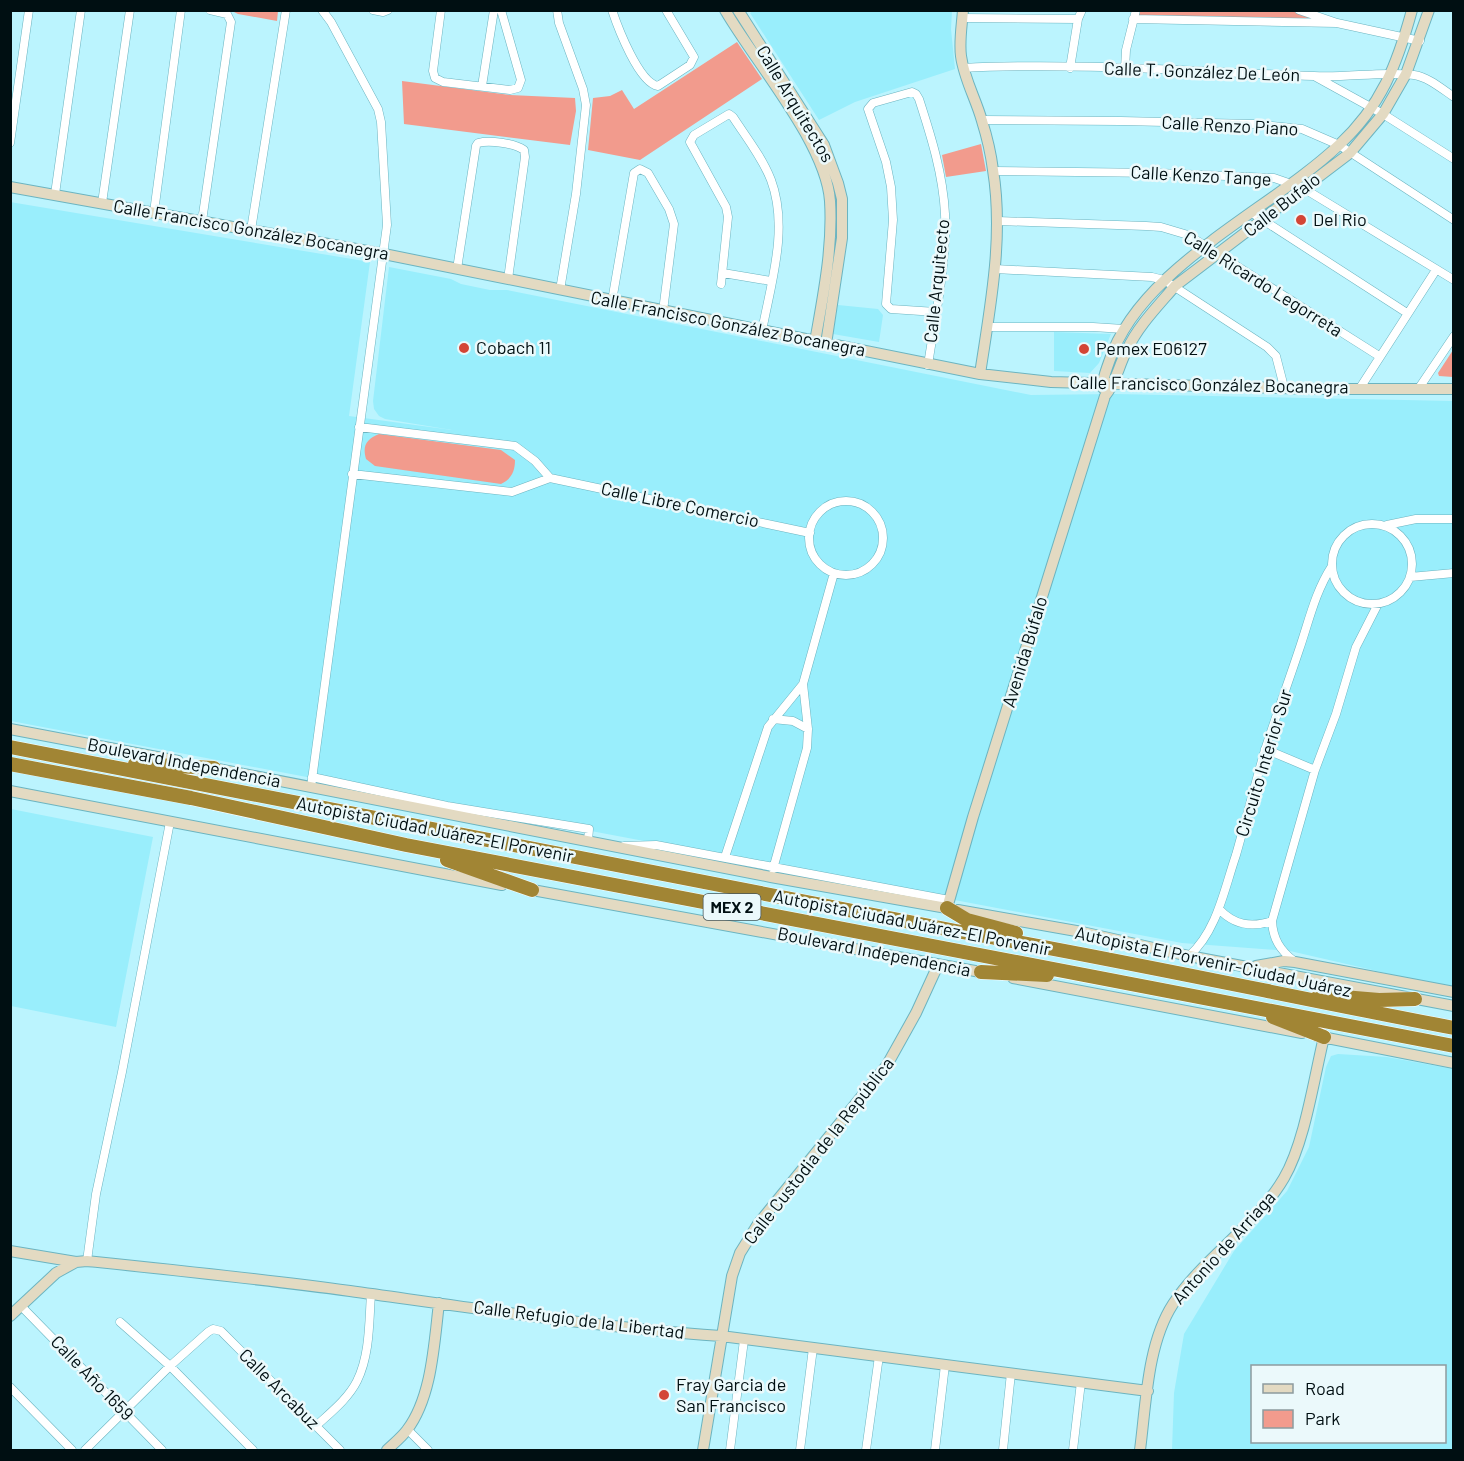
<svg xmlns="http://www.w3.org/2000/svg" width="1464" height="1461" font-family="Barlow,sans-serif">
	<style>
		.built { fill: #99eefc; fill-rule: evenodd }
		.green { fill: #f29b8d }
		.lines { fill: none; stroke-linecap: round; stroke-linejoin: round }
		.street-casing { stroke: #6cb4c0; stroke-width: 9 }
		.secondary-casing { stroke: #6cb4c0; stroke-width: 12 }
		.highway-casing { stroke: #fff; stroke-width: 15 }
		.street { stroke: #fff; stroke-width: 8 }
		.secondary { stroke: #e3dac2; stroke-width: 10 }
		.highway { stroke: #a18534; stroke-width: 14 }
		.poi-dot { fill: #d34536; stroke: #ebf9fb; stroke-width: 2 }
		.labels { text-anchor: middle; stroke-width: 5; stroke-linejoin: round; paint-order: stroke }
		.shield { fill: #ebf9fb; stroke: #465558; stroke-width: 1.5 }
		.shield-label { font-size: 16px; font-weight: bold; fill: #000f12 }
		.street-label { font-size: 18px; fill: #000f12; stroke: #ebf9fb }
		.poi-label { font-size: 18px; fill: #000f12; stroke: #ebf9fb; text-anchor: start }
	</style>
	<rect width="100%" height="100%" fill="#bbf4fe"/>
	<path class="built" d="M755,10L952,11L951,29L955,69L855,102L819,120L750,13Z
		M10,202L370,262L349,416L452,430L385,419L379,416L374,409L373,401L389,267L451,279L461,284L490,290H507L1031,395L1115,394L1453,401V986L1407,978L1290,951L1182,943L11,721Z
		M838,305L878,309L883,315L879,342L833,334Z
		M1054,332L1111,334L1099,363L1090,373L1054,371Z
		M11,809L153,837L116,1027L11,1006Z
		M1338,1054L1387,1057L1453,1069V1450H1172L1174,1393L1184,1334L1234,1251L1287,1191L1309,1147L1326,1067L1331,1056ZM1444,1366V1442H1252V1366Z"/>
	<path class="green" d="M1299,10L1337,23L1133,19L1136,11Z
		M232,11H278L277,21L238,14Z
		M737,42L762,79L640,160L588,150L593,98L610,96L622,90L634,109Z
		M402,81L510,95L575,98L576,111L570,145L404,124Z
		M981,144L986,171L946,177L942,155Z
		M1453,350V377L1439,376L1438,373Z
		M379,434L501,450L515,460C515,472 511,479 501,484L375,466L366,459C362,445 367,439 379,434Z"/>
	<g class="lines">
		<g class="street-casing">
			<path id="street" d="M373,10L383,12L388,10
				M441,10L433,71L435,78L443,82L510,90L518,88L521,80L501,10
				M557,10L559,23L583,89L586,105L576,194L560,290
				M612,10C618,28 639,83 658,86L690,65L694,57L666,10
				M1299,10L1337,23L1420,41
				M963,18L1078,19
				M1133,19L1337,23
				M963,68C1078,62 1198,72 1314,76C1347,78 1381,71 1414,75C1428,77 1442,89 1454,97
				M1070,68L1078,19L1082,10
				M1125,69L1126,50L1136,10
				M1316,77L1383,114L1454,159
				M482,86L494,10
				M982,120L1121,121L1253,124L1302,129L1339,145L1454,220
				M10,143L29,10
				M993,171L1158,173L1274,178L1303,188L1454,280
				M55,194L81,10
				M102,203L130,10
				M154,212L181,10
				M1252,213L1407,313
				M202,221L231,22L227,14L210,10
				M998,221L1146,226L1161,227L1188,235L1379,356
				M251,230L286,10
				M457,269L476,146L478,143C489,140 514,143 524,150L525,157L508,279
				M995,269L1152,277L1164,280L1267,347L1276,356L1284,387
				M723,273L771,281
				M721,284L728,217L726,207L690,142L694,135L729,114L733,117C746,137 762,157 771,180C789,228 771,283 762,331
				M612,301L634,173L640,169L648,173L669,209L674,224L663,311
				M987,327H1093L1124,329
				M928,365C935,318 947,262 945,214C943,174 931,136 919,99L916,94L912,92L873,103L868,109L886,162L891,187L893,220L886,304L891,309L936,312
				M1360,388L1436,270
				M1419,388L1454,336
				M359,427L515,446L535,461L550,478
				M352,474L512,492L550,478L810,533
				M809 538a37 37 0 1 1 74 0a37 37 0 1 1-74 0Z
				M1332 564a40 40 0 1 1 80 0a40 40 0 1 1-80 0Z
				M1387,525L1416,519H1454
				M1410,577L1454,573
				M773,719L793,721L808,729
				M1265,749L1315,770
				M312,777L447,806L589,829L588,841
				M311,787L387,225L381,122L378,109L331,22L322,10
				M624,846L656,845L949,900
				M725,857L768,727L803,684L834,573
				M773,869L807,748L808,729L803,684
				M1219,909C1234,925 1251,928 1272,921
				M1189,956C1217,931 1224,890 1236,855C1246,820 1255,784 1265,750C1276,716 1288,683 1299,650C1309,621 1315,592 1332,566
				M1294,961C1280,950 1273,939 1272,921L1315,770L1336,714L1356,647L1378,604
				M87,1261L96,1194L122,1072L170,822
				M21,1306L162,1450
				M120,1322L170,1366L253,1450
				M10,1387L72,1450
				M316,1426C330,1413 348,1399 357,1381C370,1355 369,1322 371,1294
				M407,1429L428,1450
				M85,1450L170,1366L208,1332L213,1329L221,1331L340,1450
				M730,1450L744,1340
				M800,1450L813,1348
				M866,1450L879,1356
				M935,1450L945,1365
				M1003,1450L1011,1373
				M1073,1450L1081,1382"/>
		</g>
		<g class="secondary-casing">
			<path id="secondary" d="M725,10C755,62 826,143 830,201C833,248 823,296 815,342
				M738,10L824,145L838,183L842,199V238L826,344
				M963,10C962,25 959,41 961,56C964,79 976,99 982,121C987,137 991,154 993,170C1004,238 990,307 980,374
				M10,187L384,254L980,374L1051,382L1318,389H1454
				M1103,388C1102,379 1106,371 1109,362C1139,268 1269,211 1339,145C1381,106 1397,65 1412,10
				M10,729L178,761
				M208,767L771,877L1082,932L1189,956L1454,1006
				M10,791L502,885
				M527,889L986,973
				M947,908L973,817L1105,396C1117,381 1118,367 1127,350C1138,326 1158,306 1175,286L1350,153L1383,114L1406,74L1429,10
				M1256,966L1284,961L1295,962L1454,992
				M1013,978L1302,1033
				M1317,1036L1454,1063
				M10,1251L76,1262L87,1261C174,1270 262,1279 350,1291C473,1308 597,1327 721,1336L1148,1391
				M10,1316L56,1273L76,1262
				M387,1450C393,1444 401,1438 407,1430C432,1397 434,1344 439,1303
				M703,1450L732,1276L740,1253L758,1224L887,1065L916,1013L938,965
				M1140,1450C1146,1405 1147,1344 1173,1304C1203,1258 1256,1226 1284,1178C1305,1142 1314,1078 1324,1037"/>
		</g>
		<g class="highway-casing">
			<path id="highway" d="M10,747L956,931C1122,960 1287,996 1454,1028
				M10,764L191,798L406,845L1454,1046
				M135,764L214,768
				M447,860L532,890
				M947,908L967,920L1016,933
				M981,972L1047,975
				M1319,995L1379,1000L1415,999
				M1273,1017L1324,1037"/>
		</g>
		<use href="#street" class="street"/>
		<use href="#secondary" class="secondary"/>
		<use href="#highway" class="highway"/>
	</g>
	<g class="poi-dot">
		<circle cx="1301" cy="220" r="6"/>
		<circle cx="464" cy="348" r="6"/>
		<circle cx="1084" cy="349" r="6"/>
		<circle cx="664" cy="1395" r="6"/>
	</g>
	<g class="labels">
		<rect class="shield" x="703.5" y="894" width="57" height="26" rx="4.5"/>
		<g class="shield-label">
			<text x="732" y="913">MEX 2</text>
		</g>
		<g class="street-label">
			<text transform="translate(1202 72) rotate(2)" y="6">Calle T. González De León</text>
			<text transform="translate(795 104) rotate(59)" y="6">Calle Arquitectos</text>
			<text transform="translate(1230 126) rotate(3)" y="6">Calle Renzo Piano</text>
			<text transform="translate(1201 176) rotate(3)" y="6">Calle Kenzo Tange</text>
			<text transform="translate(1282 205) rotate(-38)" y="6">Calle Bufalo</text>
			<text transform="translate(251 230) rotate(10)" y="6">Calle Francisco González Bocanegra</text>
			<text transform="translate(937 281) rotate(-84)" y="6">Calle Arquitecto</text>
			<text transform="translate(1263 284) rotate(32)" y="6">Calle Ricardo Legorreta</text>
			<text transform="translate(728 324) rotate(11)" y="6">Calle Francisco González Bocanegra</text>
			<text transform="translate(1209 385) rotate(1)" y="6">Calle Francisco González Bocanegra</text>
			<text transform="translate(680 505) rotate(12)" y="6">Calle Libre Comercio</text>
			<text transform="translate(1025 652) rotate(-73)" y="6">Avenida Búfalo</text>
			<text transform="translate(184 763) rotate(11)" y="6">Boulevard Independencia</text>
			<text transform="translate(1264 763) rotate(-73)" y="6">Circuito Interior Sur</text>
			<text transform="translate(435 830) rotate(11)" y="6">Autopista Ciudad Juárez-El Porvenir</text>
			<text transform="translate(912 923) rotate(11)" y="6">Autopista Ciudad Juárez-El Porvenir</text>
			<text transform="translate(874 952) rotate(11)" y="6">Boulevard Independencia</text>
			<text transform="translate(1213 962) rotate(12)" y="6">Autopista El Porvenir-Ciudad Juárez</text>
			<text transform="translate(819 1151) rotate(-52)" y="6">Calle Custodia de la República</text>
			<text transform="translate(1224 1248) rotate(-48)" y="6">Antonio de Arriaga</text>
			<text transform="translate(579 1320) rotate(7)" y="6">Calle Refugio de la Libertad</text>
			<text transform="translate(92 1378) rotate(46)" y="6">Calle Año 1659</text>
			<text transform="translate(279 1389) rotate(45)" y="6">Calle Arcabuz</text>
		</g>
		<g class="poi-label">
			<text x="1313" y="226">Del Rio</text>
			<text x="476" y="354">Cobach 11</text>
			<text x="1096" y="355">Pemex E06127</text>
			<text x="676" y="1391">Fray Garcia de<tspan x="676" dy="21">San Francisco</tspan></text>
		</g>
	</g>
	<rect width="1464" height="1461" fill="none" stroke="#000f12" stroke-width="24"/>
	<rect x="1251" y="1365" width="195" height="78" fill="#ebf9fb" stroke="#8d9b9e" stroke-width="1.5"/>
	<rect x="1263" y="1384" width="30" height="9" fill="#e3dac2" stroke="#8d9b9e" stroke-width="1.5"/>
	<text x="1305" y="1395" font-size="18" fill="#000f12">Road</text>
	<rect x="1263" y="1410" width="30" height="18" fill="#f29b8d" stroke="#8d9b9e" stroke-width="1.5"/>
	<text x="1305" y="1425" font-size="18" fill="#000f12">Park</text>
</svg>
